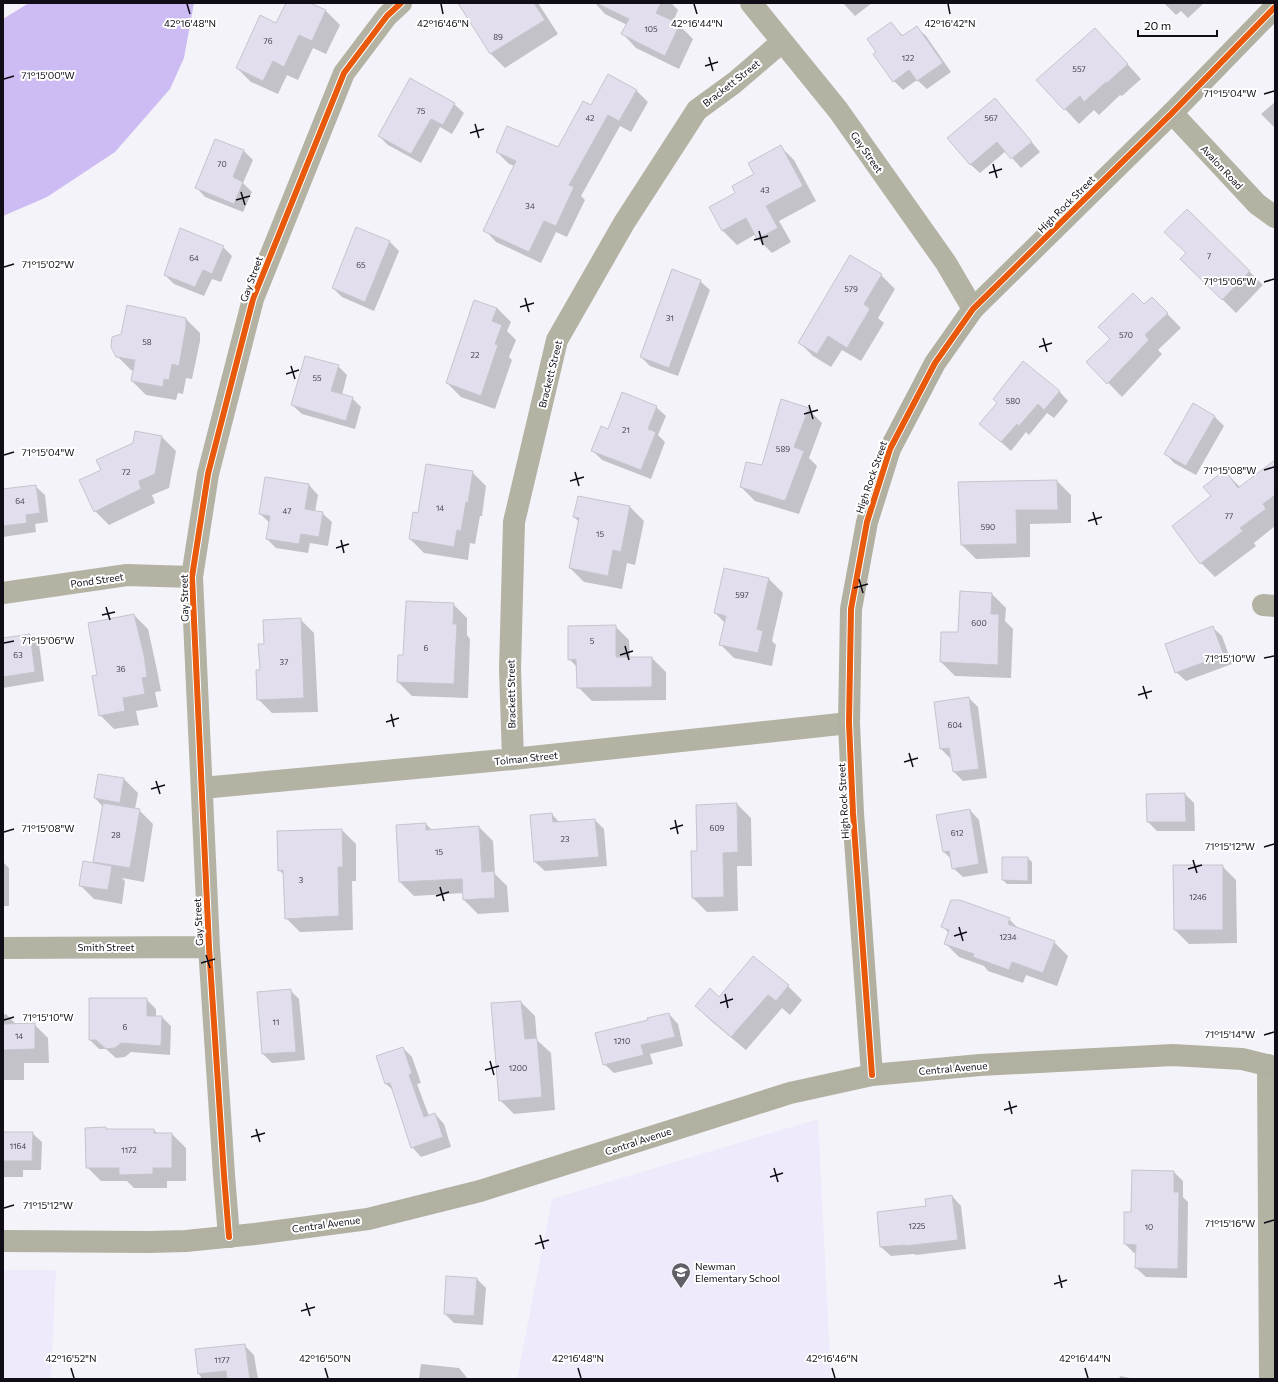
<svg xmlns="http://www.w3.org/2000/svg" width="1278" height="1382" font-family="Commissioner,sans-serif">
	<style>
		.built { fill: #eeeafb }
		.water { fill: #ccbcf3 }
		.shadow { fill: #0003 }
		.building { fill: #e2deed; stroke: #c6c4cc }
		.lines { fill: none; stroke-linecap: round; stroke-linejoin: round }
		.street { stroke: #b3b2a3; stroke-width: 22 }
		.secondary { stroke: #b2b1a1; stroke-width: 22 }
		.cycleway-casing { stroke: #fff; stroke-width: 8 }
		.cycleway { stroke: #e8590c; stroke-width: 6 }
		.ticks { fill: none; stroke: #100d17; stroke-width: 1.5 }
		.labels { text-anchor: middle; stroke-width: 4; stroke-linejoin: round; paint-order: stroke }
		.number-label { font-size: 8px; fill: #46424e }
		.street-label { font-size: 10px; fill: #100d17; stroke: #fff }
		.poi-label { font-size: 10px; fill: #100d17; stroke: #fff; text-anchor: start }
		.ticks-label { font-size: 10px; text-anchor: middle; fill: #100d17; stroke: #fff; stroke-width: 4; stroke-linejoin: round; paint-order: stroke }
	</style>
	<rect width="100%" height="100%" fill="#f4f3fa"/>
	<path class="built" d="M818,1119L831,1379H517L552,1199Z
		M3,1270H56L51,1379H3Z"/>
	<path class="water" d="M29,3H194L184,58L170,89L115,152L47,197L3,216V19Z"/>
	<path class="shadow" d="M287,3H308L326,11L340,25L326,54L313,48L298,80L287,75L278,94L251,82L237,68L277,24Z
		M473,3H538L558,34L505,68L491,54L463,9Z
		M595,3H671L678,10L673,22L679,25L693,39L679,69L636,48L623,34L627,25L605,14Z
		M843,3H872L855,16Z
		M1164,3H1202L1203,4L1188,18L1181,11L1176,15Z
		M891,23L903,36L916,27L926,36L951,72L927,89L917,80L903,90L894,81L877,52Z
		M1108,43L1141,79L1122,96L1120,95L1099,115L1094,110L1079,124L1038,80Z
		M636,90L648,102L631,132L620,126L581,196L585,200L567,237L556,232L541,263L496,242L485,230L515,166L509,164L497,152L558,149L591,106Z
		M995,100L1004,109L1040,152L1021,168L1006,151L980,173L970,164Z
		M1275,102V128L1261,114Z
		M454,104L464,113L452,134L440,127L421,163L388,145L379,136Z
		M216,140L244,151L253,160L243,183L252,192L243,212L205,197L196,187Z
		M780,146L794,160L816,201L779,221L791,242L772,253L758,239L756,234L737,245L723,231L711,207L736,194L756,175Z
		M1187,210L1263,285L1236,313L1182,259L1187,254Z
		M390,242L399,251L374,311L342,297L333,288Z
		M223,247L232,256L221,282L212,279L204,296L174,284L165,275Z
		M881,275L895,289L878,318L884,323L861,361L842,350L831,367L813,356L799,342Z
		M700,281L710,290L678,376L650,366L641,357Z
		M1152,298L1181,328L1158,350L1162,354L1122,397L1088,362Z
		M497,308L511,322L507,331L516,340L509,357L512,360L495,409L461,397L447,383Z
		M186,319L200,333V341L192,379L186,378L183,394L178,393L176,400L146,395L132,381L134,371L131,370L117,356Z
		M338,366L347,375L342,395L352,398L361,407L355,429L302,414L292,405Z
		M1059,391L1068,401L1054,418L1047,413L1029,435L1026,432L1011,451L981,424Z
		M1193,405L1215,417L1224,426L1196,475L1174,463L1165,453Z
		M656,407L666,416L658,435L665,442L651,479L602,460L593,451L609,430Z
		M808,409L822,423L809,458L817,466L799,514L755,501L741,487L763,466Z
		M162,437L176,451L169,488L152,495L155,503L109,525L95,511L102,470Z
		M1275,468V526L1254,543L1256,546L1215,577L1201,563L1212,497L1225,472L1240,487Z
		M472,472L486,486L482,516H480L475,544L470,543L468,560L424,553L410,539L419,515Z
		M266,478L309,485L318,495L315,512L322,513L332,522L328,546L310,543L308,553L276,548L267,539L270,523L260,514Z
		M1057,481L1071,495V523L1030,524V557L976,559L962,545Z
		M35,486L45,495L48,522L35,524L36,532L3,537V491Z
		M578,497L630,507L644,521L635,565L627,563L622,589L584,582L570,568L579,522L574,517Z
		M769,579L783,593L772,641L776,645L772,666L734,658L720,644L725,623L715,613Z
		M992,594L1006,608L1005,621L1013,629L1011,678L955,676L941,662Z
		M453,604L467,618V635L470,639L468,698L412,696L398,682L404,656Z
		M134,615L148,629L157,670L161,691L155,692L158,707L136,711L139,725L114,729L100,715L99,676Z
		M300,619L314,633L318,712L272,713L258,699L261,671L265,645Z
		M615,626L629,640L630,658H652L666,672V700L592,701L578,687L577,667L569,659Z
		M1212,627L1222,636L1232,664L1186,681L1176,672Z
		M29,635L39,644L44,681L3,688V639Z
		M969,698L978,707L987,778L963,781L954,772L952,758H950L941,749L935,702Z
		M124,779L138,793L135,809L139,810L153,824L144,882L122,878L125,881L122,904L94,899L80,885L97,865L94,862L103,807L95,798Z
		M1185,794L1194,803L1195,831H1157L1148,822Z
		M737,804L751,818L752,866H737L738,911L707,912L693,898L698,852Z
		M970,810L979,820L988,873L963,877L953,868L952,860L944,852L937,816Z
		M552,814L560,823L595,820L604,829L607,866L545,871L535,862L531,816Z
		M426,824L432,830L479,827L493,841L495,874L507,886L509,912L478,914L464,900V893L414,896L400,882Z
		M342,830L356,844V881H352L353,930L300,932L286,918L284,875L279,870Z
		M1003,858H1028L1032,862V884H1007L1003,880Z
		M3,862L9,868V906H3Z
		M1222,866L1236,880L1237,943L1189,944L1175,930Z
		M1009,919L1020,930L1054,942L1068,956L1057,986L1026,975L1023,983L988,971L984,966L959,957L945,943L949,933L943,927Z
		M788,986L802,1000L790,1015L782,1008L746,1050L710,1020L696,1006L719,998Z
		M290,990L299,999L305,1060L272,1063L263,1054Z
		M147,1000L156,1009V1017H162L171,1026L170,1055L131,1052L125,1057L116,1058L106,1049H99L90,1040Z
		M521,1002L535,1016L537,1040L551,1053L555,1110L514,1114L500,1100Z
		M6,1014L16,1024H34L48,1038L49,1063H24V1080H3V1015Z
		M669,1014L678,1024L683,1046L650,1054L653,1064L614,1073L604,1064L649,1021Z
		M403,1048L412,1057L421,1083L417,1084L429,1116L435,1114L444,1124L451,1147L421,1157L412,1147L393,1090L386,1084Z
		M106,1128L107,1130H154L158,1134H172L186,1148V1181H167V1188H134L127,1181H101L87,1167Z
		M3,1133H32L42,1142L41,1170H23V1177H3Z
		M1174,1172L1183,1181V1197L1188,1202L1187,1278L1146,1277L1136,1268L1137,1253H1134L1125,1244V1213H1132Z
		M952,1196L961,1206L966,1249L916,1255L914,1254L891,1256L881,1247Z
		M477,1279L486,1288L483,1325L454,1323L445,1314Z
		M244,1345L254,1355L258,1379H202L199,1374Z
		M421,1364L459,1368L468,1379H419Z
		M1120,1376L1135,1379H1119Z"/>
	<path class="building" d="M286,3H310L326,10L312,41L299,35L284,67L273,61L263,81L236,68L260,15L276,23Z
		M458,3H534L545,20L490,54Z
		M596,3H661L656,13L680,24L665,56L621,34L629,19Z
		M891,22L902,36L917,26L943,63L917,81L909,70L893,82L873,54L876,52L867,39Z
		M1095,28L1128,64L1107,83L1106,82L1084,102L1080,96L1064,110L1036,80Z
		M608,74L637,90L619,121L608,115L569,185L574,187L556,226L544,221L529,252L483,231L516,161L496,152L507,126L558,147L583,101L591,105Z
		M410,78L455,103L443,125L431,119L411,154L378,136Z
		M995,98L1032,142L1011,159L997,142L970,165L947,138Z
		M215,139L244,150L233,177L243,182L234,204L195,188Z
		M781,145L803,186L766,206L778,228L757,239L746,218L722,231L709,207L735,193L732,186L754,174L748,163Z
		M1187,209L1250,271L1222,300L1180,259L1186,253L1164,232Z
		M356,227L390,241L365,302L332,288Z
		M180,228L224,246L212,274L203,270L195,287L164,275Z
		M850,255L882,274L864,304L870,309L847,348L828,336L817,354L798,343Z
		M672,269L701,280L669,368L640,357Z
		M1133,293L1144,304L1152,297L1168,313L1145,335L1149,340L1107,384L1086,362L1110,339L1098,327Z
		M474,300L497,308L492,321L502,325L495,344L498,345L481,396L446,383Z
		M127,305L186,318V327L179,366L172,364L169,380L164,379L163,387L131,381L135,360L116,357L111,347L112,337L121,334Z
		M305,356L339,365L331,391L353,397L346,421L291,405Z
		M1023,361L1060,391L1044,410L1038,404L1019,426L1017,424L1001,442L979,424L997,403L993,399Z
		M622,392L657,406L648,429L656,432L641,470L591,451L601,426L608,429Z
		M781,399L809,408L794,447L804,451L785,501L740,487L746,462L762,465Z
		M1193,403L1215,416L1186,466L1164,454Z
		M135,431L162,436L155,474L139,481L141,489L94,512L79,480L101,470L96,460L133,443Z
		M1275,460V495L1263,504L1266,509L1240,528L1243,531L1200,564L1172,526L1211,496L1203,487L1225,470L1238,488Z
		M426,464L473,471L468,503L466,502L461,531L457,530L454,547L409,539L413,512L418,513Z
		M265,477L309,484L305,509L323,512L319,537L301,534L299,544L266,539L270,516L259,514Z
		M1057,480L1058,510H1016L1017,544L961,545L958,482Z
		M36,485L40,513L26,515L27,523L3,526V489Z
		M578,496L630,506L621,552L613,550L608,576L569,568L579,518L573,517Z
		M724,568L769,578L757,629L763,631L758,653L719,645L726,616L714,613Z
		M960,591L992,593L991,614H999L998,665L940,662L941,632H958Z
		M406,601L454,603L453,624H457L454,684L397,682L398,655H403Z
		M134,614L144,655L147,677L142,678L145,694L123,698L125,711L99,716L92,676L97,675L88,623Z
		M301,618L304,698L257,700L256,670H260L258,644H264L263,620Z
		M616,625V657H652V687L577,688L576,659L568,660V626Z
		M1213,626L1224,655L1175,673L1165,644Z
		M30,634L35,672L3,677V638Z
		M969,697L979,769L953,772L949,748L940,749L934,702Z
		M98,774L124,778L120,803L94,798Z
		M1185,793L1186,822H1147L1146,794Z
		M103,803L140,809L130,868L93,862Z
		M737,803L738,852L723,853L724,897L692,898L691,851H697L696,805Z
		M970,809L979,864L952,869L949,851L943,852L936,815Z
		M552,813L553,822L595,819L599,857L534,862L530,815Z
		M426,823V830L479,826L482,872L494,871L495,898L463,900L462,879L399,882L396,825Z
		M342,829L343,867H338L339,916L285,919L283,870L278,871L277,831Z
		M1002,857H1028V881L1002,880Z
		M83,861L112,866L108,890L79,886Z
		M1173,865H1223V930H1174Z
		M951,900H960L1010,918L1008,924L1055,941L1043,973L1012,962L1009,970L973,957L974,954L944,944L949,930L941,927Z
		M753,956L789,985L776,1001L768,995L731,1037L695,1006L710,988L719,997Z
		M291,989L296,1052L262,1054L257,992Z
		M89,998H147V1016H162L161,1046L121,1043L115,1048L106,1049L96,1040H89Z
		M521,1001L525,1039L537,1038L542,1097L499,1101L491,1003Z
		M669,1013L675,1037L641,1045L644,1055L603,1065L595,1033L648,1020L647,1018Z
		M35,1023V1049L3,1050V1024Z
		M403,1047L412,1073L409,1075L424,1117L435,1113L443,1137L411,1148L390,1083L385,1084L376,1056Z
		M106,1127V1129H154V1133H172V1168H153V1174L119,1175V1168H86L85,1128Z
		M3,1132H33L32,1161H3Z
		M1132,1170L1174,1171V1192H1179L1178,1269L1135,1268L1136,1245L1124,1244V1212H1131Z
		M952,1195L958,1240L905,1246V1245L880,1247L877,1212L926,1206L925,1199Z
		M446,1276L477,1278L474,1316L444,1314Z
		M245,1344L250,1379H227L226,1371L198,1374L195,1349Z"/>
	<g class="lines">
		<path class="street" d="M751,3L838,110L946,263L973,309
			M1172,113L1257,204L1275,217
			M3,593L127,575L192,577
			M1263,605L1275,606
			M513,759L510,669L514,522L557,340L624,223L697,110L734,83L782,42
			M202,788L513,759L849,723
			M3,948L209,947
			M1268,1065L1270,1379
			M229,1237L224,1175L209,947L192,577L208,474L253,299L344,73L387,16L401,3"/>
		<path class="secondary" d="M872,1075L853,813L849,723L851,609L867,522L890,449L935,363L973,309L1172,113L1275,7
			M3,1241L149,1242L186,1241L255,1234L368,1219L480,1191L790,1093L872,1075L980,1065L1173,1055L1242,1059L1275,1067"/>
		<g class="cycleway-casing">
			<path id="cycleway" d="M872,1075L853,813L849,723L851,609L867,522L890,449L935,363L973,309L1172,113L1275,7
				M229,1237L224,1175L209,947L192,577L208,474L253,299L344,73L387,16L401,3"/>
		</g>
		<use href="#cycleway" class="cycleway"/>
	</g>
	<path class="ticks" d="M187,4L190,14M441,4L443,14M694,4L697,14M948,4L950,14M709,57L713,71M705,66L718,62M4,79L14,76M1264,94L1274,91M475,124L479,138M470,133L484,129M993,164L997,178M989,173L1002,169M241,192L245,205M236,200L250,196M759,231L763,245M754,240L768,236M4,267L14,264M1264,282L1274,279M525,298L529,312M520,307L534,303M1043,338L1047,352M1039,347L1052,343M291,366L295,379M286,374L299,370M809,405L813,419M804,414L818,410M4,455L14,452M1264,470L1274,467M575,472L579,486M570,481L584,477M1093,512L1097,525M1088,521L1102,517M341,540L344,553M336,548L349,544M859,579L863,593M854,588L868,584M106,607L110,620M102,615L115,612M4,643L14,641M625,646L629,660M620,655L633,651M1264,658L1274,656M1143,686L1147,699M1138,695L1152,691M391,714L394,727M386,722L399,718M909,753L913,767M904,762L918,758M156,781L160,794M151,789L165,785M675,820L678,834M670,829L683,825M4,832L14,829M1264,847L1274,844M1193,860L1197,873M1188,869L1202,865M440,887L444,901M436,896L449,892M959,927L963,941M954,936L967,932M206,955L210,968M201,963L215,959M725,994L728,1008M720,1003L733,999M4,1020L14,1017M1264,1035L1274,1032M490,1061L494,1075M485,1070L499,1066M1009,1101L1012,1114M1004,1110L1017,1106M256,1129L260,1142M251,1137L265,1133M774,1168L778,1182M770,1177L783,1173M4,1208L14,1205M1264,1223L1274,1220M540,1235L544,1249M535,1244L549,1240M1059,1275L1062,1288M1054,1284L1067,1280M306,1303L310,1316M301,1311L315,1307M71,1368L74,1378M325,1368L328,1378M578,1368L581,1378M832,1368L835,1378M1085,1368L1088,1378"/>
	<defs>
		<g id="school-pin" transform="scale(1)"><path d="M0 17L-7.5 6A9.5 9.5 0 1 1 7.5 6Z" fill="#605e66" stroke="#fff"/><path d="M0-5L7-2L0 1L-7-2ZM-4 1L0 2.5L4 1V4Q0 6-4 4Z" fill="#fff"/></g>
	</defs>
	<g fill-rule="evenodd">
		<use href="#school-pin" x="681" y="1272"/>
	</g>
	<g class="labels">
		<g class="number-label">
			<text x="651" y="32">105</text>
			<text x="498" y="40">89</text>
			<text x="268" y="44">76</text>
			<text x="908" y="61">122</text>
			<text x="1079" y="72">557</text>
			<text x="421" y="114">75</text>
			<text x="590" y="121">42</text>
			<text x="991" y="121">567</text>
			<text x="222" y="167">70</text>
			<text x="765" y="193">43</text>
			<text x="530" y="209">34</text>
			<text x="1209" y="259">7</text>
			<text x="194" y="261">64</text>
			<text x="361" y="268">65</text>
			<text x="851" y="292">579</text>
			<text x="670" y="321">31</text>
			<text x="1126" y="338">570</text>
			<text x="147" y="345">58</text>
			<text x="475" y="358">22</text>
			<text x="317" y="381">55</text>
			<text x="1013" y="404">580</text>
			<text x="626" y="433">21</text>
			<text x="783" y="452">589</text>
			<text x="126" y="475">72</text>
			<text x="20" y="504">64</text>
			<text x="440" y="511">14</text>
			<text x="287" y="514">47</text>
			<text x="1229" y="519">77</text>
			<text x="988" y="530">590</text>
			<text x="600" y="537">15</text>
			<text x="742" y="598">597</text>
			<text x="979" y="626">600</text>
			<text x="592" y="644">5</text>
			<text x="426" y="651">6</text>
			<text x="18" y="658">63</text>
			<text x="284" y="665">37</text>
			<text x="121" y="672">36</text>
			<text x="955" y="728">604</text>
			<text x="717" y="831">609</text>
			<text x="957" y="836">612</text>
			<text x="116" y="838">28</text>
			<text x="565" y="842">23</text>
			<text x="439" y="855">15</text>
			<text x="301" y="883">3</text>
			<text x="1198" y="900">1246</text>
			<text x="1008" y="940">1234</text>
			<text x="276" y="1025">11</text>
			<text x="125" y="1030">6</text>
			<text x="19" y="1039">14</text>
			<text x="622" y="1044">1210</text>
			<text x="518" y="1071">1200</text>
			<text x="18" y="1149">1164</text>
			<text x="129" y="1153">1172</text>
			<text x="917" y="1229">1225</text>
			<text x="1149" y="1230">10</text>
			<text x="222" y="1363">1177</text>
		</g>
		<g class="street-label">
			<text transform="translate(731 83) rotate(-38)" y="4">Brackett Street</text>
			<text transform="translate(867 152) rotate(55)" y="4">Gay Street</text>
			<text transform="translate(1222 167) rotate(47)" y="4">Avalon Road</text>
			<text transform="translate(1066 204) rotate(-45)" y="4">High Rock Street</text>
			<text transform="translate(251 279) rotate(-70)" y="4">Gay Street</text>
			<text transform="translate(550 374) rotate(-76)" y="4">Brackett Street</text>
			<text transform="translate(871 477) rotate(-71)" y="4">High Rock Street</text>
			<text transform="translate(97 580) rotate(-8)" y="4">Pond Street</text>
			<text transform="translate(184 598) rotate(-91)" y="4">Gay Street</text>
			<text transform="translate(511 694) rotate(-91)" y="4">Brackett Street</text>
			<text transform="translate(526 758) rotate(-6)" y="4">Tolman Street</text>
			<text transform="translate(843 801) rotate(-93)" y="4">High Rock Street</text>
			<text transform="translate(198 922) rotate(-93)" y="4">Gay Street</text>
			<text x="106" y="951">Smith Street</text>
			<text transform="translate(953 1068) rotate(-5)" y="4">Central Avenue</text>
			<text transform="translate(638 1141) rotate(-18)" y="4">Central Avenue</text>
			<text transform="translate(326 1224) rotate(-8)" y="4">Central Avenue</text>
		</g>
		<g class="poi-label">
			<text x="695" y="1270">Newman<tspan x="695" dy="12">Elementary School</tspan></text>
		</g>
	</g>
	<g class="ticks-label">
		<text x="190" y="27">42°16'48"N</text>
		<text x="443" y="27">42°16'46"N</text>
		<text x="697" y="27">42°16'44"N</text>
		<text x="950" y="27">42°16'42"N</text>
		<text x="48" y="79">71°15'00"W</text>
		<text x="1230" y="97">71°15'04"W</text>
		<text x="48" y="268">71°15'02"W</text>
		<text x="1230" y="285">71°15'06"W</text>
		<text x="48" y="456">71°15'04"W</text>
		<text x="1230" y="474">71°15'08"W</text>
		<text x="48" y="644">71°15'06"W</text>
		<text x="1230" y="662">71°15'10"W</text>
		<text x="48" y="832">71°15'08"W</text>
		<text x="1230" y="850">71°15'12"W</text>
		<text x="48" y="1021">71°15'10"W</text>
		<text x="1230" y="1038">71°15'14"W</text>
		<text x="48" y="1209">71°15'12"W</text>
		<text x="1230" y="1227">71°15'16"W</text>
		<text x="71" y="1362">42°16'52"N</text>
		<text x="325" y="1362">42°16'50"N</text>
		<text x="578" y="1362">42°16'48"N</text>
		<text x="832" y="1362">42°16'46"N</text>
		<text x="1085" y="1362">42°16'44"N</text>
	</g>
	<rect width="1278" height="1382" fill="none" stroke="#100d17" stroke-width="8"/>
	<path d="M1138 30v6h79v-6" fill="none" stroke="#100d17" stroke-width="2"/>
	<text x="1144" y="30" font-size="12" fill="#100d17" stroke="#ffffff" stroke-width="3" paint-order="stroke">20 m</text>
</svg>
